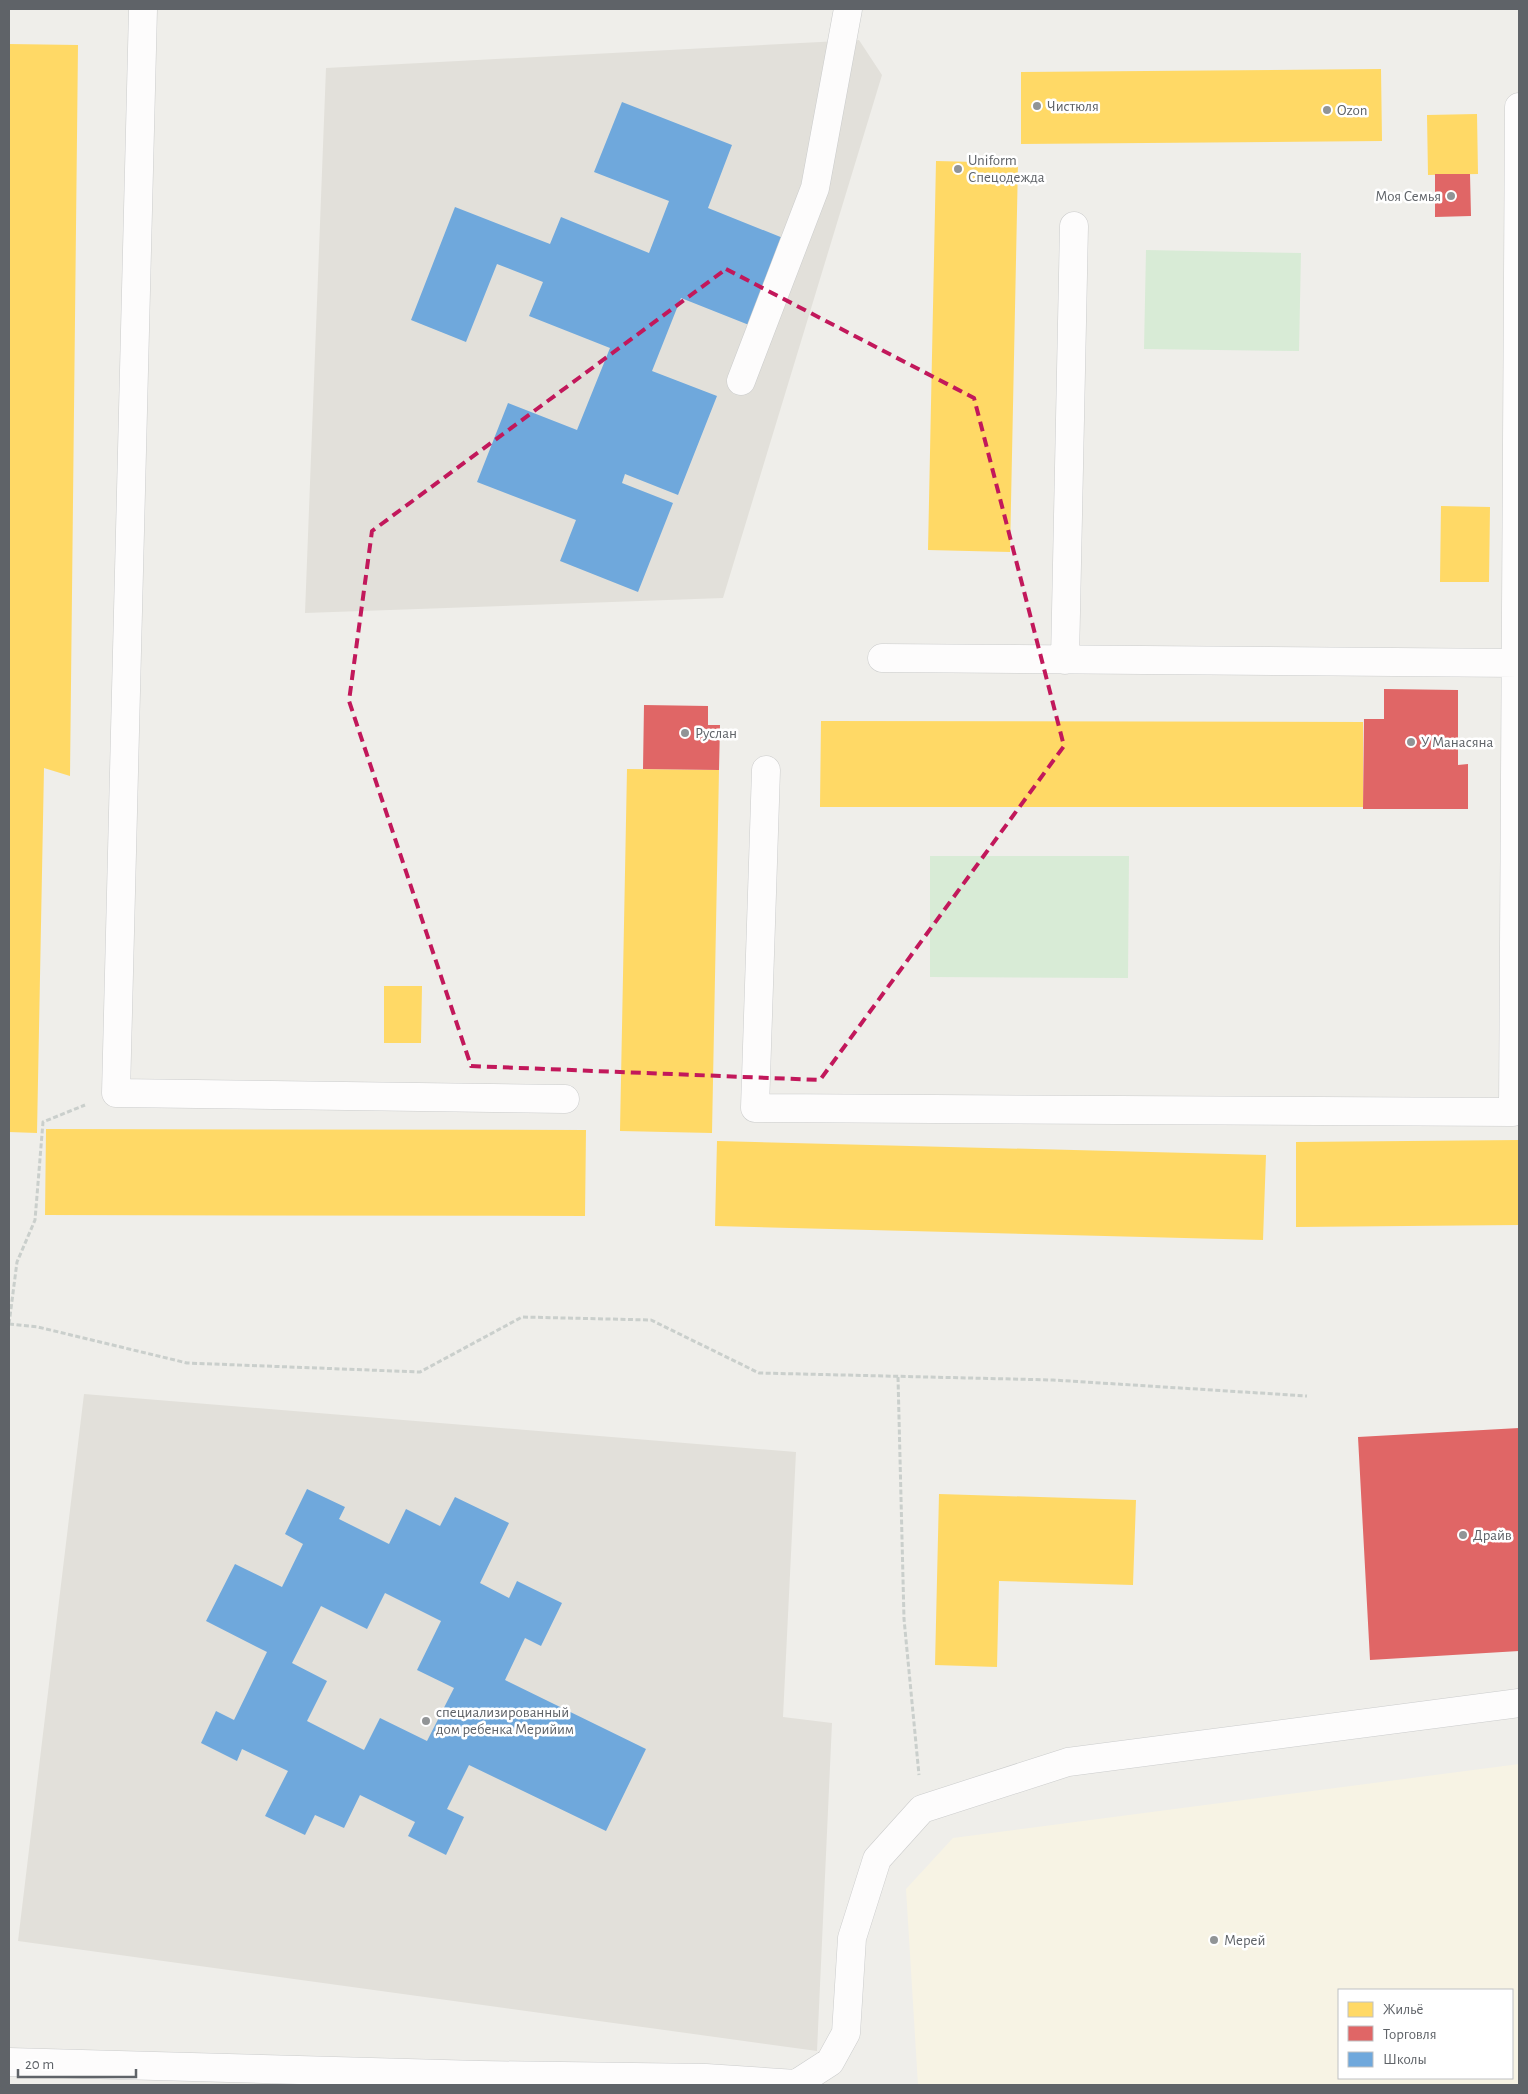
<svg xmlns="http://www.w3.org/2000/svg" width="1528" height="2094" font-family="'Alegreya Sans',sans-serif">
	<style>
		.commercial { fill: #f7f3e4; fill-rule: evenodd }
		.education { fill: #e2e0da }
		.green { fill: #d8ebd6 }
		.homes { fill: #ffd966 }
		.shops { fill: #e06666 }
		.schools { fill: #6fa8dc; fill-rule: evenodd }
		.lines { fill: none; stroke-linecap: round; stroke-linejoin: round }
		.minor-casing { stroke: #cbcccc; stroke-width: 29 }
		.path { stroke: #cacfcc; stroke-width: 3; stroke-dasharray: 5 2.5; stroke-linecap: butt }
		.minor { stroke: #fdfcfc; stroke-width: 28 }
		.marked { fill: none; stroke: #c2185b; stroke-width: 4; stroke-dasharray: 10 6; stroke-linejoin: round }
		.poi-dot { fill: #919496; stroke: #fff; stroke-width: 2 }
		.labels { text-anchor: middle; stroke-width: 5; stroke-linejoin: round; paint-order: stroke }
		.poi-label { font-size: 15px; fill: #5f6368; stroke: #fff; text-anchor: start }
	</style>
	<rect width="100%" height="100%" fill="#efeeea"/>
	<path class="commercial" d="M1519,1764V2085H918L906,1889L953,1838ZM1339,1990H1512V2078H1339Z"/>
	<path class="education" d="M859,40L882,75L723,598L305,613L326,68Z
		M84,1394L796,1452L783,1717L832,1723L817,2051L18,1941Z"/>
	<path class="green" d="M1146,250L1301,253L1299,351L1144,349Z
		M930,856H1129L1128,978L930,977Z"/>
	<path class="homes" d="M9,44L78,45L70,776L44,768L37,1133L9,1132Z
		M1381,69L1382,141L1021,144V72Z
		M1477,114L1478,174L1428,175L1427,115Z
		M936,161L1018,163L1010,552L928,550Z
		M1441,506L1490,507L1489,582H1440Z
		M821,721L1363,722V807H820Z
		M627,769L719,770L712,1133L620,1131Z
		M384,986H422L421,1043H384Z
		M46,1129L586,1130L585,1216L45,1215Z
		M1519,1140V1225L1296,1227V1142Z
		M717,1141L1266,1155L1263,1240L715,1226Z
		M939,1494L1136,1500L1133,1585L999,1581L997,1667L935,1665Z"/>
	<path class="shops" d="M1435,174H1470L1471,216L1435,217Z
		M1384,689L1458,690V765L1468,764V809H1363L1364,719H1384Z
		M644,705L708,706V725H720L719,770L643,769Z
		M1519,1428V1651L1370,1660L1358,1437Z"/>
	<path class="schools" d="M622,102L732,145L708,208L783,238L749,325L681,298L652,371L717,396L678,495L625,474L622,483L673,503L638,592L560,561L576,520L477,482L508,403L577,430L610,348L529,316L543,282L497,264L466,342L411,320L455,207L550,244L561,217L649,253L669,201L594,172Z
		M307,1489L345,1507L339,1519L389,1544L406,1509L440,1526L455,1497L509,1523L480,1583L509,1598L517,1581L562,1603L541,1646L525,1638L505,1680L646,1749L606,1831L469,1765L447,1809L464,1817L446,1855L408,1836L415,1822L360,1795L344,1828L315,1815L305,1835L265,1816L288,1771L242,1749L237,1761L201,1743L216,1711L234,1720L267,1652L206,1621L235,1564L282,1587L303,1544L285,1534ZM385,1593L441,1621L417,1670L454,1688L427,1741L380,1718L364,1750L307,1721L327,1681L292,1663L321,1606L367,1629Z"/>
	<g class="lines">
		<g class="minor-casing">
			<path id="minor" d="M143,9L116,1093L565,1099
				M741,381L815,188L848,9
				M882,658L1519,663
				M1065,660L1074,226
				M766,770L755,1108L1513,1112L1519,107
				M9,2062L480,2075L706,2078L796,2084L830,2062L846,2033L852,1938L877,1859L922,1809L1068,1762L1519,1703"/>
		</g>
		<path class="path" d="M9,1324L38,1327L187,1363L420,1372L522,1317L651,1320L759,1373L1053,1380L1307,1396
			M9,1324L17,1262L35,1220L43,1122L85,1105
			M898,1377L904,1619L919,1775"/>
		<use href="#minor" class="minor"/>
	</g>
	<path class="marked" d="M726,269L974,398L1064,746L820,1080L471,1066L349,701L372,531Z"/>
	<g class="poi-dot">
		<circle cx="1037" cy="106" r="5"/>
		<circle cx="1327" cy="110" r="5"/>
		<circle cx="958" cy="169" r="5"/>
		<circle cx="1451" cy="196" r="5"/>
		<circle cx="685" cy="733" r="5"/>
		<circle cx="1411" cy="742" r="5"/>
		<circle cx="1463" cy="1535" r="5"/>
		<circle cx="426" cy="1721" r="5"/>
		<circle cx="1214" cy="1940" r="5"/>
	</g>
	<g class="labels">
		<g class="poi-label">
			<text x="1047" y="111">Чистюля</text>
			<text x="1337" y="115">Ozon</text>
			<text x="968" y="165">Uniform<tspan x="968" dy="17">Спецодежда</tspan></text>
			<text x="1441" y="201" text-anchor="end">Моя Семья</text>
			<text x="695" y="738">Руслан</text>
			<text x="1421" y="747">У Манасяна</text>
			<text x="1473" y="1540">Драйв</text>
			<text x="436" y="1717">специализированный<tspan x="436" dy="17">дом ребенка Мерийим</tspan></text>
			<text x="1224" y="1945">Мерей</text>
		</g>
	</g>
	<rect width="1528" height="2094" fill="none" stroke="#5f6368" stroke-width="20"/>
	<rect x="1338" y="1989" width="175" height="90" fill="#ffffff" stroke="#bfc1c3"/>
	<rect x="1348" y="2002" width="25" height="15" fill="#ffd966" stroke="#bfc1c3"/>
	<text x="1383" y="2014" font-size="15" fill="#5f6368">Жильё</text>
	<rect x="1348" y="2026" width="25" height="15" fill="#e06666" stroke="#bfc1c3"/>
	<text x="1383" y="2039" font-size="15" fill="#5f6368">Торговля</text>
	<rect x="1348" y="2052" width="25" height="15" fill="#6fa8dc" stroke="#bfc1c3"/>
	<text x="1383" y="2064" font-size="15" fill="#5f6368">Школы</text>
	<path d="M18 2069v8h118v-8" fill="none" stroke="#5f6368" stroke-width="2.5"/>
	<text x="25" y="2069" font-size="15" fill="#5f6368" stroke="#ffffff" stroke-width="4" paint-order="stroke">20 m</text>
</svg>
